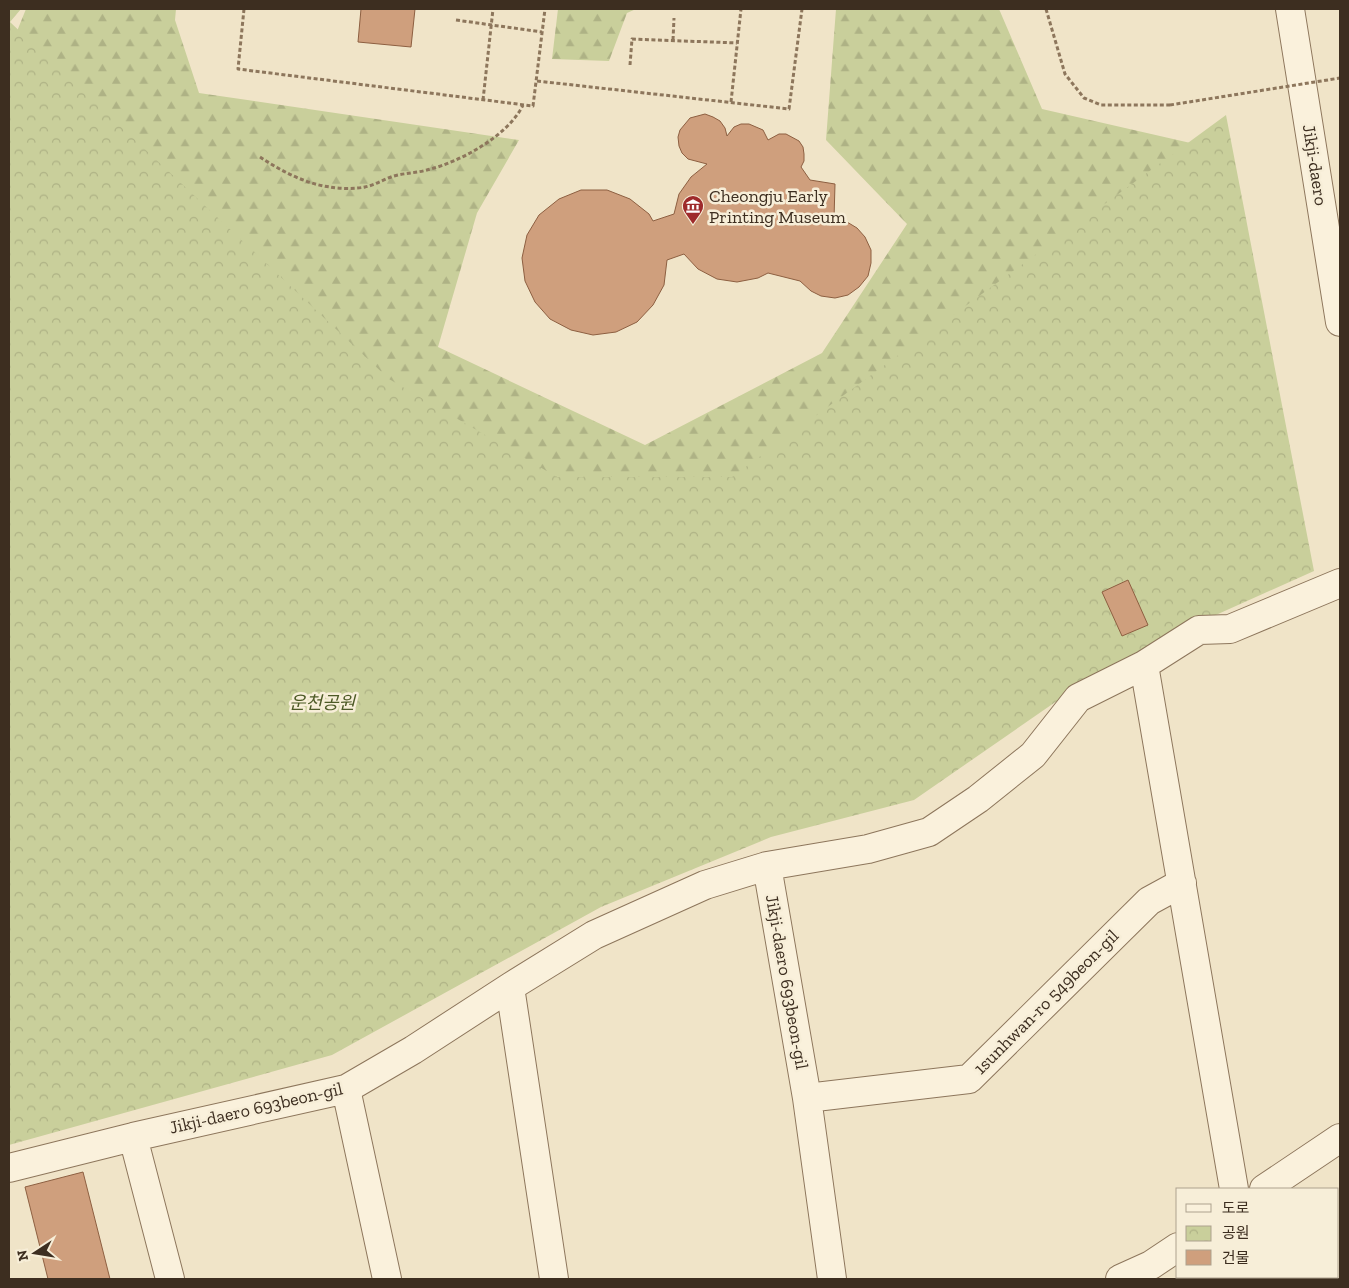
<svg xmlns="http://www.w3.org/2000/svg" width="1349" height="1288" font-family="'Zilla Slab','Noto Sans KR',serif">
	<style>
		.forest { fill: url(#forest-firs) }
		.park { fill: url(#park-crowns) }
		.building { fill: #cf9f7d; stroke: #8d5f41 }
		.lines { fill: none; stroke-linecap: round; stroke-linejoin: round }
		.minor-casing { stroke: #8d765c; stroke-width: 30 }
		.tertiary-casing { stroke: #8d765c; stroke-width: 30 }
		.path { stroke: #8d765c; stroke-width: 3; stroke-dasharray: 4 2.5; stroke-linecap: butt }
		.minor { stroke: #faf1dc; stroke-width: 28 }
		.tertiary { stroke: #faf1dc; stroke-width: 28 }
		.path-bridge { stroke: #8d765c; stroke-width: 3; stroke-dasharray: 4 2.5; stroke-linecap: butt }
		.labels { text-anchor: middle; stroke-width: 5; stroke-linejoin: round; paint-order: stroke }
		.street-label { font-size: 18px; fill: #3d2e20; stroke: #f7eed8 }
		.poi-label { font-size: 18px; fill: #3d2e20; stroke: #f7eed8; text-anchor: start }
		.park-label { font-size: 18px; font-style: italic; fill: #4d5a26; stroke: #f7eed8 }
	</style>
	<defs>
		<pattern id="forest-firs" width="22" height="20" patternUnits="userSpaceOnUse" patternTransform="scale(1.25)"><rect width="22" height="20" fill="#c9cf9b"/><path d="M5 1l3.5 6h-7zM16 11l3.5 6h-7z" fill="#aeb285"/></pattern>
		<pattern id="park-crowns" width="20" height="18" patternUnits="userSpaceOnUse" patternTransform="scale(1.25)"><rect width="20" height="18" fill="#c9cf9b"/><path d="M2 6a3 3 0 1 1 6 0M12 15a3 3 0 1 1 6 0" fill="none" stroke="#aeb285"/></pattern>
	</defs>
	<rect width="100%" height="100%" fill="#f0e4c8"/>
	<path class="forest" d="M26,9H176L175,20L199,93L519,140L477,213L438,347L645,445L822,353L907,224L826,140L836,9H999L1042,109L1208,147L782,822L9,51Z
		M558,9H636L627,13L609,61L552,59Z"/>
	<path class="park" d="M9,9H21L10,22L389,379L557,477H732L1226,115L1314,571L1178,632L1067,694L914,800L771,837L601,907L332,1055L9,1145Z"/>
	<path class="building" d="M361,9H415L411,47L358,42Z
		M705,114L713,117L720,121L725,128L727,136L734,127L741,124H749L763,130L768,140L779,134H786L799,141L803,147L804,154V161L801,167L810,180L835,184L834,219L847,222L857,228L865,237L871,250V263L868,276L859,287L848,295L835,298L821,296L811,291L800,281L768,273L758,278L737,282L717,279L698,269L684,254L667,260L664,285L653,305L637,322L616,332L593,335L571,330L550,319L535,302L525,281L522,258L527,235L539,215L559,199L581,190H607L630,199L649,214L653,221L674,214L679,194L691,177L707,164L688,159L682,153L679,146L678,137L680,130L690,118Z
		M1128,580L1148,625L1122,636L1102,592Z
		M83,1172L110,1279H48L25,1187Z"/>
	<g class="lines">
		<g class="minor-casing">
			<path id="minor" d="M1144,665L1234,1189
				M767,866L807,1098L832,1279
				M510,987L554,1279
				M346,1089L387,1279
				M807,1098L969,1079L1149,901L1182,883
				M133,1137L170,1279
				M9,1168L133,1137L346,1089L413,1050L510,987L594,935L705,885L767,866L868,849L929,832L978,799L1033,755L1078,698L1144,665L1199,630L1230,629L1340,583
				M1264,1189L1340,1138
				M1247,1277L1248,1279
				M1120,1279L1151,1265L1178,1247"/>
		</g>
		<g class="tertiary-casing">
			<path id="tertiary" d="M1290,9L1340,322"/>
		</g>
		<path class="path" d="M244,9L238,69L533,106L545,9
			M1046,9L1065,74L1084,98L1101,105H1170
			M456,20L542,32
			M673,40L674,18
			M630,65L632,39L737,43
			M537,81L789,109L802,9
			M483,100L493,9
			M731,102L741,9
			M260,157C281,171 306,184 330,187C340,189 355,189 365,187C375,185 384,179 394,176C405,173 416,173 427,170C460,162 508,136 523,105"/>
		<use href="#minor" class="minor"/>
		<use href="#tertiary" class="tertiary"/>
		<path class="path-bridge" d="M1170,105L1340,78"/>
	</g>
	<defs>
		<g id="museum-pin" transform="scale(1.125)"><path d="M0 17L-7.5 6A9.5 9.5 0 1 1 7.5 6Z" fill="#9e2a2b" stroke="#f7eed8"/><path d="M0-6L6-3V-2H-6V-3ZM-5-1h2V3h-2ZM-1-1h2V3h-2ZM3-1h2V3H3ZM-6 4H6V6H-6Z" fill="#fff"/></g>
	</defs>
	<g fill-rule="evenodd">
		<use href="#museum-pin" x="693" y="206"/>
	</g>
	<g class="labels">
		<g class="street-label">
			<text transform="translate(1315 165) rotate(81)" y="6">Jikji-daero</text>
			<text transform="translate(787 982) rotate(80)" y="6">Jikji-daero 693beon-gil</text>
			<text transform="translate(1046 1002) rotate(-45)" y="6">1sunhwan-ro 549beon-gil</text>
			<text transform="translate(256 1108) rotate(-13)" y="6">Jikji-daero 693beon-gil</text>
		</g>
		<g class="poi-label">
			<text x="709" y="202">Cheongju Early<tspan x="709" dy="21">Printing Museum</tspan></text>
		</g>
		<g class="park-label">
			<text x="322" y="709">운천공원</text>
		</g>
	</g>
	<rect width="1349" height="1288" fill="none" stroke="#3d2e20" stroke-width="20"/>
	<rect x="1176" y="1188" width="162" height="90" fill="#f7eed8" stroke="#ada18e"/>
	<rect x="1186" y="1204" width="25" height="8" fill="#faf1dc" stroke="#ada18e"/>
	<text x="1222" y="1213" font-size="15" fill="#3d2e20">도로</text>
	<rect x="1186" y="1226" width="25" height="15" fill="url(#park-crowns)" stroke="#ada18e"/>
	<text x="1222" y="1238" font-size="15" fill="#3d2e20">공원</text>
	<rect x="1186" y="1250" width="25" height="15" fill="#cf9f7d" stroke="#ada18e"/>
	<text x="1222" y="1263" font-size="15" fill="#3d2e20">건물</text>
	<g transform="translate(35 1253) rotate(258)" stroke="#f7eed8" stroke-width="4" paint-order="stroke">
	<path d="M0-4L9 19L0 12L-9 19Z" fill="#3d2e20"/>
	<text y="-8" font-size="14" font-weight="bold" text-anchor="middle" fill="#3d2e20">N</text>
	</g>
</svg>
